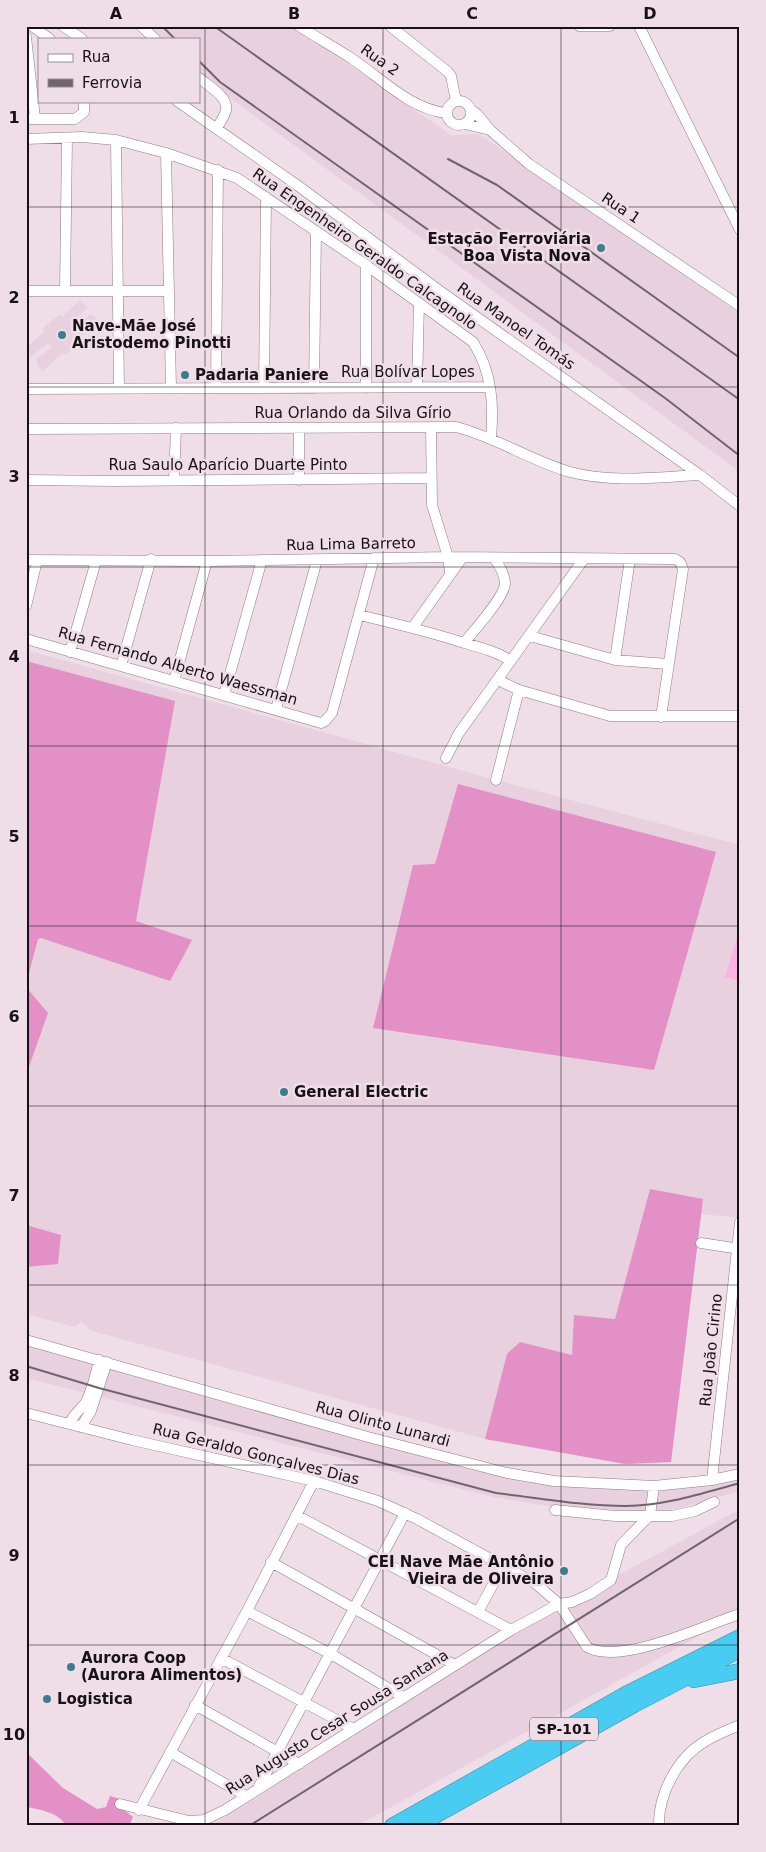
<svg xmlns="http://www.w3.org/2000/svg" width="766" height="1852" font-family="'DejaVu Sans',sans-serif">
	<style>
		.built { fill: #e9d0df }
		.green { fill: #fdb2e2 }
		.forest { fill: #e290c5 }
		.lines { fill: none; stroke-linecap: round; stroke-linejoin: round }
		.minor-casing { stroke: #8c7c86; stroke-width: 11 }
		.highway-casing { stroke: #378ba5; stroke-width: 16 }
		.minor { stroke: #fff; stroke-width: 10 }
		.highway { stroke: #48ccf2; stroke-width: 15 }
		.rail { stroke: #70656c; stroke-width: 2 }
		.grid { fill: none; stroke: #181216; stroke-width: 1; stroke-opacity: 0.55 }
		.poi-dot { fill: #3c7c90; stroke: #efdee8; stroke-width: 2 }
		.labels { text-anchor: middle; stroke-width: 5; stroke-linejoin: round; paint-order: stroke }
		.shield { fill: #efdee8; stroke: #584f55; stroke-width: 1 }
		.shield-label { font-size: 14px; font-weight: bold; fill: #181216 }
		.street-label { font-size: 15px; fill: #181216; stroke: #efdee8 }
		.poi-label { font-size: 15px; font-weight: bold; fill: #181216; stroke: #efdee8; text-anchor: start }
		.neatline { fill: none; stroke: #181216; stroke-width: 2 }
		.grid-label { font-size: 16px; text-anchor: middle; font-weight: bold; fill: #181216 }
	</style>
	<rect width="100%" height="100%" fill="#efdee8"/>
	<path class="built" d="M145,26H294L451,135L479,134L740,313V472L208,82L199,73V39H159Z
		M80,300L88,307L69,325L73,329L91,314L99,321L79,338L82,341L66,355L62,353L43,371L37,365V359L52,347L48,343L31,357L26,348L44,332L42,329L60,314L62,317Z
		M26,650L496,780L740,845V1218L701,1214L671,1462L625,1464L485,1439L92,1331L81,1322L75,1327L26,1314Z
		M26,1340L507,1473L654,1486L740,1474V1491L676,1509L644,1511L555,1507L493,1497L26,1378Z
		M740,1509V1613L357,1826H211L545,1615Z"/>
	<path class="green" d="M740,928V981L725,977Z"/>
	<path class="forest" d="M26,661L175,701L136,921L192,940L170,981L41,938L38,939L26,985Z
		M458,784L716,852L654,1070L373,1028L413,865L435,864Z
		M26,987L48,1013L26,1075Z
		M650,1189L703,1199L671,1462L625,1464L485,1439L507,1354L520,1342L572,1355L574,1315L615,1319Z
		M26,1225L61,1235L58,1264L26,1267Z
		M26,1752L63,1788L97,1809L106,1807L110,1796L133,1803L123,1809L133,1817L129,1826H66C60,1813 39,1809 26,1807Z"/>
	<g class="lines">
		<g class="minor-casing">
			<path id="minor" d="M32,26L50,39
				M63,26L82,39
				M141,26L155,39
				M299,26C316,37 334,47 351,58C381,78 410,109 446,113
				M390,26L448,72L451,76L456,101
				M579,26H610
				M639,26L740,230
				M26,37L35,118
				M199,78C207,85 229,97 226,110C225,116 220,122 217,128
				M447 113a12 12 0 1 1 24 0a12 12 0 1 1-24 0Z
				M177,101L297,185L440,291L700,475L740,506
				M470,109L477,114L490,130L529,164L740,306
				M26,119H75L84,112V101
				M465,124L490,130
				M26,139L82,137L116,140L166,153L237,178L366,265L473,342C492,372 494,404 491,438
				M116,140L119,388
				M166,153L171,387
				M65,290L67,138
				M26,291H169
				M264,387L266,197
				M417,387L419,303
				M216,388L218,170
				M314,388L316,231
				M366,388V265
				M26,389L490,387
				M431,427L432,505L448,557L450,572
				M26,429L456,427C496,437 531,461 570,472C612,483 657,477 700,475
				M26,480L116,481L431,478
				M174,480L176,428
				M299,480V429
				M26,560L207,561L448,557L675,559L680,562L683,569L661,717
				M26,606L37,561
				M359,615C393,623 427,631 461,642C478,647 496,651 511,661
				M413,627L462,558
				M530,636L615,660L668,664
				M26,639L321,723L325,721L332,713L374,558
				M464,643C474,630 504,598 505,584C505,574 500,566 494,558
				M70,652L96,561
				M615,660L630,559
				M121,666L151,559
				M498,680L519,690L610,716H740
				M174,681L207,561
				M224,695L262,560
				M276,709L317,560
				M446,758L459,733L583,560
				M496,780L519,690
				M701,1243L740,1249
				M26,1340L368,1437L507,1473L554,1481L654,1486L712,1480L740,1474
				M26,1413L132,1440L314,1481L378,1501L417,1519L535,1583L559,1604L587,1647C620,1666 705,1625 740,1614
				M70,1424C72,1414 81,1410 86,1402C92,1389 96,1374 99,1360
				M81,1427L91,1411L107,1362
				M712,1480L740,1222
				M555,1510L615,1516H672L695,1511L714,1502
				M296,1515L511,1630
				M271,1562L455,1665
				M247,1611L331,1654L403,1697
				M478,1612L504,1564
				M221,1658L352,1728
				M195,1705L299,1764
				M170,1752L246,1796
				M257,1790L405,1513
				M120,1804L189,1821L204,1820L225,1810L511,1630L559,1604L572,1602L590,1594L611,1580L621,1545L650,1515L654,1486
				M139,1810L247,1611L314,1481
				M659,1826C658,1795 677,1758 704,1742C715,1735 728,1730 740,1725"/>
		</g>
		<g class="highway-casing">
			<path id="highway" d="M694,1680L740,1671
				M392,1826L626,1694L740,1637
				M417,1826L634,1705L740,1650"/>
		</g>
		<use href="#minor" class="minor"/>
		<use href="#highway" class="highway"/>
		<path class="rail" d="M162,26L175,39
			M214,26L740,400
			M199,61L220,82L665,398L740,456
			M448,159L497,185L740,358
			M26,1366L99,1388L496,1493C539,1498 583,1506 626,1506C664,1506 703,1493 740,1483
			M249,1826L740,1518"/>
	</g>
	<path class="grid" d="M205,26V1826M383,26V1826M561,26V1826M26,207H740M26,387H740M26,567H740M26,746H740M26,926H740M26,1106H740M26,1285H740M26,1465H740M26,1645H740"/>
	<g class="poi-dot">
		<circle cx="601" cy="248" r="5"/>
		<circle cx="62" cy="335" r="5"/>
		<circle cx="185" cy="375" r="5"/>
		<circle cx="284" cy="1092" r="5"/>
		<circle cx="564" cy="1571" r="5"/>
		<circle cx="71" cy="1667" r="5"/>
		<circle cx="47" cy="1699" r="5"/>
	</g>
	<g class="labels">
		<rect class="shield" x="530" y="1717.5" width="68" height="23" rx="4"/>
		<g class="shield-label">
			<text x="564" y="1734">SP-101</text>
		</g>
		<g class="street-label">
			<text transform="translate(380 60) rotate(35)" y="5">Rua 2</text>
			<text transform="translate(621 208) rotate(34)" y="5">Rua 1</text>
			<text transform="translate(365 249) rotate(35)" y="5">Rua Engenheiro Geraldo Calcagnolo</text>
			<text transform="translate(516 326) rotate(35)" y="5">Rua Manoel Tomás</text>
			<text x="408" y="377">Rua Bolívar Lopes</text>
			<text x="353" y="418">Rua Orlando da Silva Gírio</text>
			<text x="228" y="470">Rua Saulo Aparício Duarte Pinto</text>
			<text transform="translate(351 544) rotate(-1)" y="5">Rua Lima Barreto</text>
			<text transform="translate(178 666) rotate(16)" y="5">Rua Fernando Alberto Waessman</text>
			<text transform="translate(711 1350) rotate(-84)" y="5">Rua João Cirino</text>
			<text transform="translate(383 1424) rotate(15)" y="5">Rua Olinto Lunardi</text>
			<text transform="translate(256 1454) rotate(14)" y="5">Rua Geraldo Gonçalves Dias</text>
			<text transform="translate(337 1722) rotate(-32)" y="5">Rua Augusto Cesar Sousa Santana</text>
		</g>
		<g class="poi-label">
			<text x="591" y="244" text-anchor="end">Estação Ferroviária<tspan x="591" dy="17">Boa Vista Nova</tspan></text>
			<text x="72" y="331">Nave-Mãe José<tspan x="72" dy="17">Aristodemo Pinotti</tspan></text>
			<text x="195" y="380">Padaria Paniere</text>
			<text x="294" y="1097">General Electric</text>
			<text x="554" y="1567" text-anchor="end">CEI Nave Mãe Antônio<tspan x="554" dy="17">Vieira de Oliveira</tspan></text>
			<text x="81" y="1663">Aurora Coop<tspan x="81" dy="17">(Aurora Alimentos)</tspan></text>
			<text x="57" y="1704">Logistica</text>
		</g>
	</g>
	<rect width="766" height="1852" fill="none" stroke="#efdee8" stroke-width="55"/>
	<rect x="38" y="38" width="162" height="65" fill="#efdee8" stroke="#998c94"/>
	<rect x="48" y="54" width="25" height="8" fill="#ffffff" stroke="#998c94"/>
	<text x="82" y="62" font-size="15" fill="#181216">Rua</text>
	<rect x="48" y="79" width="25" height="8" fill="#70656c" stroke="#998c94"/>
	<text x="82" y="88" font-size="15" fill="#181216">Ferrovia</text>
	<rect x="28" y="28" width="710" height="1796" class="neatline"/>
	<g class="grid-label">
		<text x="116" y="19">A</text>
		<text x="294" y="19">B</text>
		<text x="472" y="19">C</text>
		<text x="650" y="19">D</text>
		<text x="14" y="123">1</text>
		<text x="14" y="303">2</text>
		<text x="14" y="482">3</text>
		<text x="14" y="662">4</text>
		<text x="14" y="842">5</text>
		<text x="14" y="1022">6</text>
		<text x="14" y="1201">7</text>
		<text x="14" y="1381">8</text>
		<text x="14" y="1561">9</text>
		<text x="14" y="1740">10</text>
	</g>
</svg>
